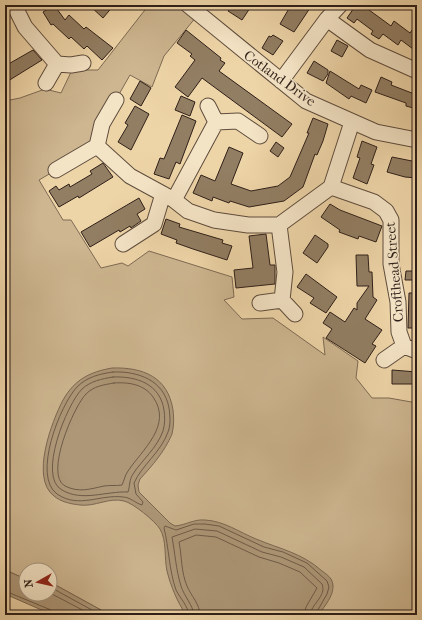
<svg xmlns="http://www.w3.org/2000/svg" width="422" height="620" font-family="'IM FELL French Canon',serif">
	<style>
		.green { fill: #cdb690; stroke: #7e6a54 }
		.water { fill: #ad9777; stroke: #7a6751 }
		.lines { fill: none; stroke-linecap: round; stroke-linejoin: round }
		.shore { stroke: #6e5b48; stroke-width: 1 }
		.building { fill: #927e63; stroke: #2e1f19 }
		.minor-casing { stroke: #5e4c3d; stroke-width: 17 }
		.minor { stroke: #f4e4c6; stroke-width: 15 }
		.labels { text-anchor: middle; stroke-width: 3; stroke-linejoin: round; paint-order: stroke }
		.street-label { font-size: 14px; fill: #2e1f19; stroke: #f4e4c6 }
	</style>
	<rect width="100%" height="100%" fill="#eed5a8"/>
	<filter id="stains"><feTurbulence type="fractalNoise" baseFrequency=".005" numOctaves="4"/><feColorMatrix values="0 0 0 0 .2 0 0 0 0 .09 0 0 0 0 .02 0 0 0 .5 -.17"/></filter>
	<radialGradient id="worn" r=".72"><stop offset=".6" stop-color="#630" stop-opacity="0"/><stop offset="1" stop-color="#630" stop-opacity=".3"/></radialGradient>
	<path class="green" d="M155,5H206L164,56L152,87L130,75L102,124L97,146L39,180L63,220H71L101,268L122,263L128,266L149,251L232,277L234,297L224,300L242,319L273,318L325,355L323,337L358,361L356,378L372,398H389L417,403V615H107L101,610L50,582V570H26L21,577L5,570V101L20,98L45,89L61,93L72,70H98L148,6L153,7Z"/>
	<path class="water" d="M112,368C143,367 168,377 173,410C174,418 174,426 172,434C165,451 152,466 140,479L138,485L139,492L170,523L175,526C186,525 194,519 205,520C224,521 239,532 256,539C280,549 302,553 322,571C325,573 329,576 331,579C338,591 325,606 318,615H186C177,601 171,587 167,571C164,557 167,541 160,529C155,521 133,503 124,501C109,497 95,507 80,505C71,504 61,502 54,496C30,478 52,421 63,400C75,379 90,372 112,368Z
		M5,570L21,577L26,570V594H50V582L101,610L107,615H53L5,594Z"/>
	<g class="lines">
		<path class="shore" d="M113,372C138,371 164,380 169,408C170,416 171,424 168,432C161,452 142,465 134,483L136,494L143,502L142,505C135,503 130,497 123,497C100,494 79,509 57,494C32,476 60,405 77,387C87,377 99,374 113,372Z
			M113,377C137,376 160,384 164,410C165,417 165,424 163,431C157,448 142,460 133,474C129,480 130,486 128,492C106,491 82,502 62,490C37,477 67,404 82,389C91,381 101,379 113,377Z
			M114,383C128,382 144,384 153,397C173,425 142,450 128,471C125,475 124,481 122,485C116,486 110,485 104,486C90,489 79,493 65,486C44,475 74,406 86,394C94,386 103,385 114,383Z
			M50,587L101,615
			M5,591L51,610L53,615
			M50,593L92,615
			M189,615C188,606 180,598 176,590C169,570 169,548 164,528L165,526L176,530L194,524H205L219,526L264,547L283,552L307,563L327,581L329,587L327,594L315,615
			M194,615C193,605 184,596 181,586C176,570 175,553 172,537L195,529L217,531L262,552L281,557L304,567L322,584C327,596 311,604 310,615
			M200,615C200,604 191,596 187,586C181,572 182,557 179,542L196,535L216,537L259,557L279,563L300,572L317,588L306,607L304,615"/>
	</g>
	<path class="building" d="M54,5L65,20L69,15L84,29L86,27L113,48L102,60L87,46L84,49L71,37L69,39L53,24L51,25L43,12Z
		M89,5H114L103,18Z
		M232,5H252L242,20L228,11Z
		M291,5H312L294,32L280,24Z
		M356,5L364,9L365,7L391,26L394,21L410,33L417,23V52L401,40L398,45L383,34L379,39L371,34L373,31L357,19L354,23L347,18Z
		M186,30L221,58L220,60L225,63L219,71L292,124L282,137L202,78L188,97L175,87L195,60L190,56L192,54L177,43Z
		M273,35L283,41L273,55L262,48L269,36L271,37Z
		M337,40L348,46L342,57L331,51Z
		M33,50L42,60L8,81L5,74V66Z
		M314,61L328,70V74L323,81L307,73Z
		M330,71L359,89L361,85L372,90L366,103L351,96L349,99L326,83Z
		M381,77L392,82L391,85L417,95V109L406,106V103L375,92Z
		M140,81L151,88L141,106L130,99Z
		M181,96L195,102L190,116L175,110Z
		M135,106L149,114L131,150L118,142L128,125L125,123Z
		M182,115L196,121L180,164L176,162L169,179L154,174L160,158L164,159Z
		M313,118L328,124L323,141L317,155L315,154L303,187L284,201L249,207L230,201L229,203L213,197L212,201L193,193L201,175L215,181L229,147L243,153L231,184L251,191L278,186L290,177L309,133H307Z
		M362,141L377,147L371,164L374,165L367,184L353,178L360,158L357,157Z
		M276,142L284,148L278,157L270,151Z
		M392,157L417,162V178L405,177L387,172Z
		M103,163L113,177L79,198L78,196L59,207L49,191L56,186L59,190L69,184L70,187L92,174L90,171Z
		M139,198L145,209L137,214L141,221L131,228L130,226L120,232L119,230L90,247L81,232Z
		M330,204L340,210L382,226L376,242L359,236L358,239L339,232L340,230L321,217Z
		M166,219L180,224L179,227L223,240L222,243L232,246L227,260L193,249L176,243L177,240L161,234Z
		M266,234L270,265H275V284L236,288L234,270L253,268L249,236Z
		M315,235L328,244V247L317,263L303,253Z
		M356,255H368L369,272H372L373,297L377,300L365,319L382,330L372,344L376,346L365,363L326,338L332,329L323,323L330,312L345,322L354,308L357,310V303L369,286H357Z
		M406,271H417V280H405Z
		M306,274L337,297L326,313L310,303L314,298L297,287Z
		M409,293H417V328H408Z
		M392,370L417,372V384H392Z"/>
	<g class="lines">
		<g class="minor-casing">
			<path id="minor" d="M14,5L25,27L57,64L71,65L83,63
				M188,5L306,101L376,132L417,140
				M327,19L370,50L417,71
				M281,81L327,19L340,5
				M46,83L57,64
				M216,122L238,121L260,136
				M97,146L102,124L116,100
				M56,170L97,146L130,176L174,200L188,211L214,220L248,225H279L331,187L352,122
				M331,187L374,202L386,211L391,220V264L398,302L399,332L404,346L417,351
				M174,200L216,122L208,106
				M123,244L154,224L163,194
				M282,300L295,314
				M260,303L282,300L285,272L279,225
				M384,360L404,346"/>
		</g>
		<use href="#minor" class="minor"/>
	</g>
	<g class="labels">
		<g class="street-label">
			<text transform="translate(280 78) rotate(36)" y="5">Cotland Drive</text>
			<text transform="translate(394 272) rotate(-95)" y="5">Crofthead Street</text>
		</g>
	</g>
	<rect width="422" height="620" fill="none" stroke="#eed5a8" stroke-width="20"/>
	<rect x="6" y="6" width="410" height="608" fill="none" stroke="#2e1f19" stroke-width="2"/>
	<rect x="10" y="10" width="402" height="600" fill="none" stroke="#2e1f19"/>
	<g transform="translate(38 582) rotate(262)"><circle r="19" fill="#f4e4c6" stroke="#a59581"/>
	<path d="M0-3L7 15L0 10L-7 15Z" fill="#8f2418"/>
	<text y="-6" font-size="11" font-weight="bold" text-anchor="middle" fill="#2e1f19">N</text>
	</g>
	<rect width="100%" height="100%" filter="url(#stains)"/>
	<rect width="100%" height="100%" fill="url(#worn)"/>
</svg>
